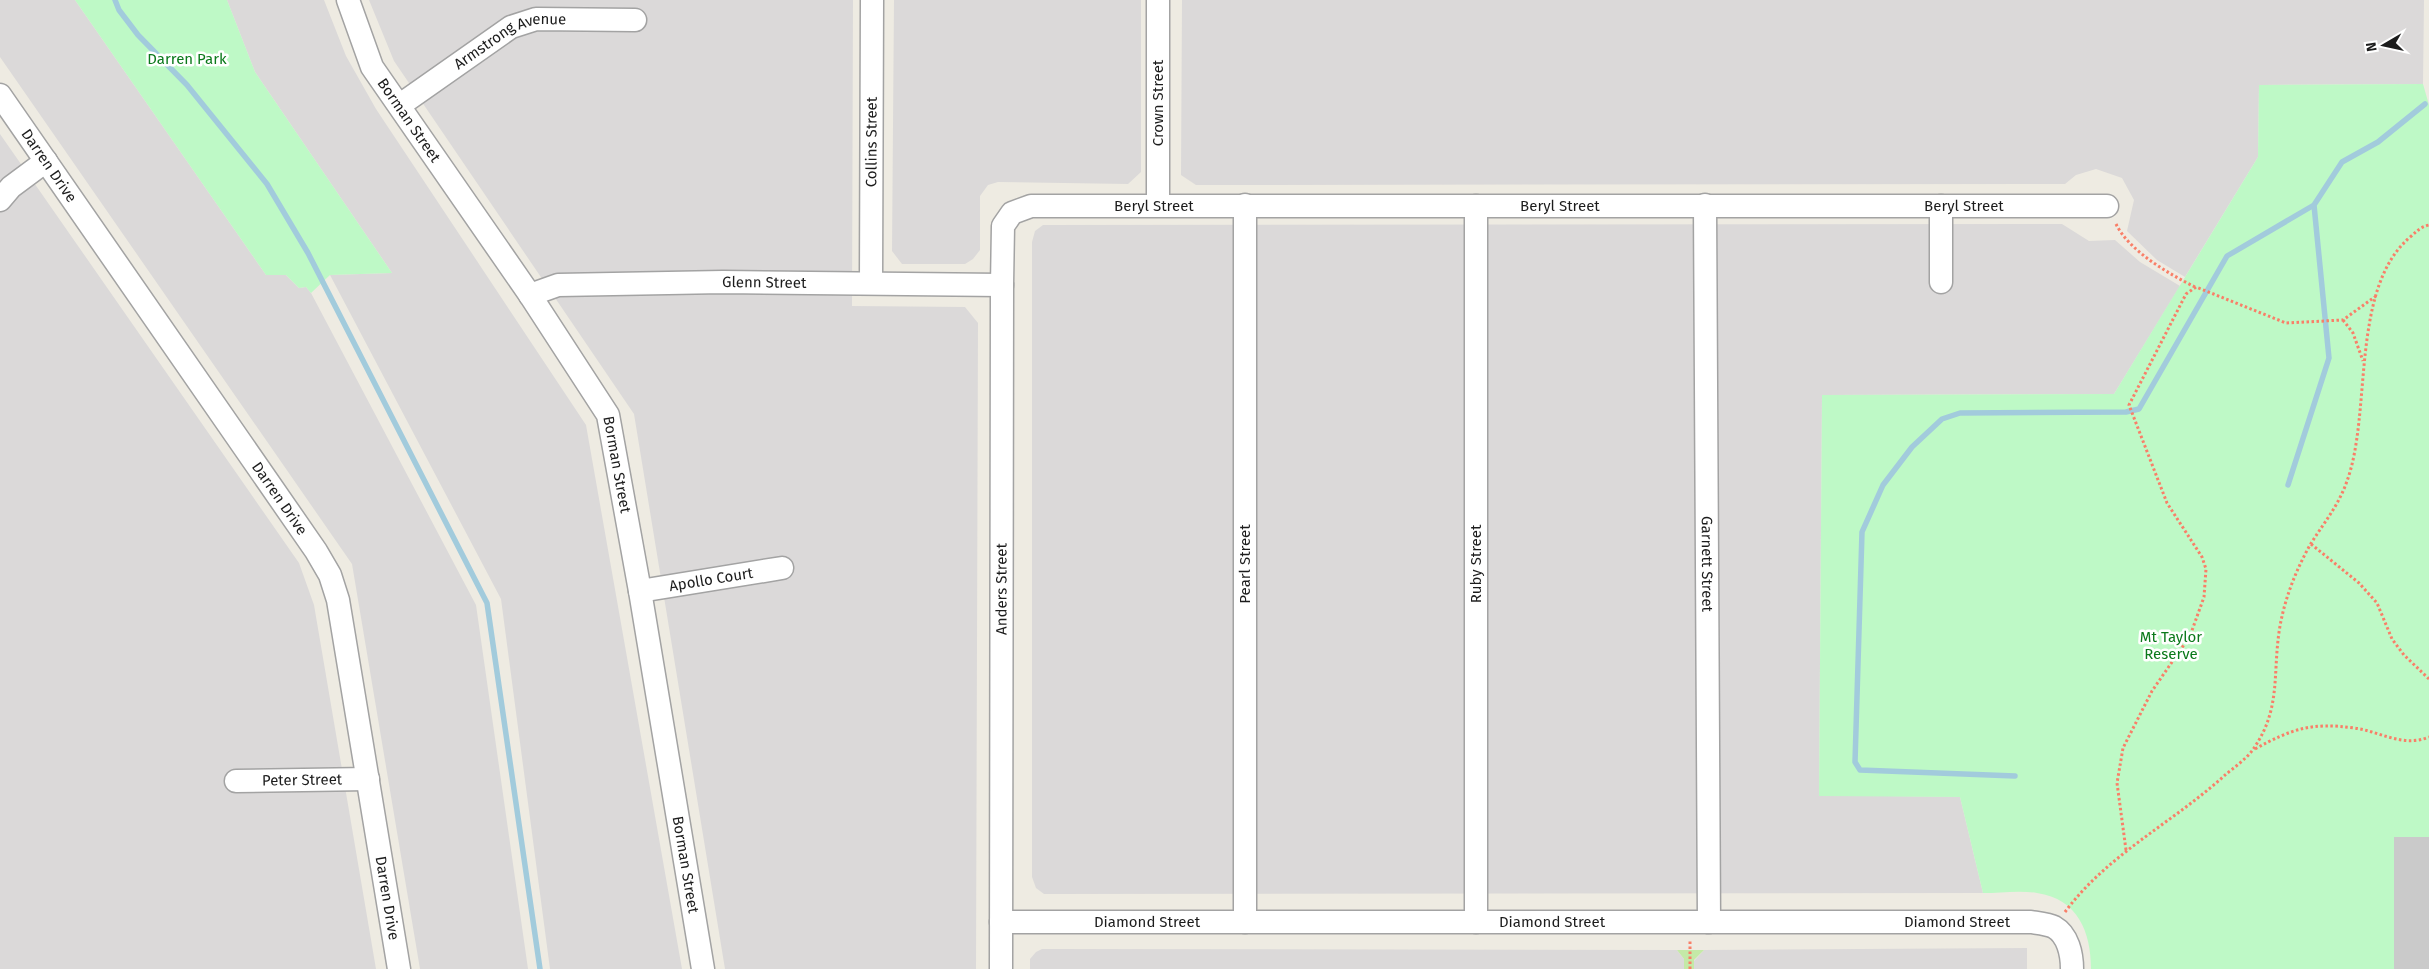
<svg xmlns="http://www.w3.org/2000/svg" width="2429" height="969" font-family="'Fira Sans',sans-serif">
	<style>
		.residential { fill: #dbd9d9 }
		.religious { fill: #cacaca }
		.grass { fill: #c4e9a7 }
		.park { fill: #bef9c6 }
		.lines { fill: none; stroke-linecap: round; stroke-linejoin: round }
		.stream { stroke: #a2cbdc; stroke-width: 5.5 }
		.minor-casing { stroke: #a3a3a3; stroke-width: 25 }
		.path { stroke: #f97f68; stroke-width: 3; stroke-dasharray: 2.5 2.5; stroke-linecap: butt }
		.minor { stroke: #fff; stroke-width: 22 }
		.labels { text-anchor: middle; stroke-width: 5; stroke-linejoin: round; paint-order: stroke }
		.street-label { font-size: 15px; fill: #1c1c1c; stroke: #fff }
		.park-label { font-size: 15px; fill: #0b791b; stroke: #fff }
	</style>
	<rect width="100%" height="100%" fill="#eeebe2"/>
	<path class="residential" d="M0,0H75L266,275H286L299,288L306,287L311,293L476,605L528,969H420L352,564L0,57Z
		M227,0H324L346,56L376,109L586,425L682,969H550L501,599L330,275L392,273L255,72Z
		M369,0H853L852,306L965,307L978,323L976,969H725L634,414L394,61Z
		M894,0H1141V172L1128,184L998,182L988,185L980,196V250L973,259L965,264H902L892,251Z
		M1182,0H2424L2423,84L2259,85L2258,157L2185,277L2157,260L2127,231L2134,200L2122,178L2096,169L2076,175L2065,184L1196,185L1181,175Z
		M0,134L299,563L314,605L376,969H0Z
		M2062,224L2089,241L2115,240L2140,262L2180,286L2114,394L1822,395L1819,795L1960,797L1983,893L1044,894L1036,888L1032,877V242L1035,231L1043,225Z
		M2027,948V969H1694V961L1704,950Z
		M1042,949L1677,950L1684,959V969H1030V959L1036,952Z"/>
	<path class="religious" d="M2394,837H2429V969H2394Z"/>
	<path class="grass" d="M1677,950H1704L1694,960V969H1684V959Z"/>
	<path class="park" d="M75,0H227L255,72L392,273L330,275L311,293L306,287L299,288L286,275H266Z
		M2423,84L2429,105V837H2394V969H2091C2091,932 2078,899 2037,893C2020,890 2000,893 1983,893L1960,797L1819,796L1822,395L2114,394L2258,157L2259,85Z"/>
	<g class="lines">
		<path class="stream" d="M115,0L119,10L138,35L187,85L267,184L308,253L487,603L540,969
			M2288,485L2329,358L2314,205
			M2015,776L1860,770L1855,762L1862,532L1883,485L1912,447L1942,419L1960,413L2126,412L2139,409L2227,256L2314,205L2342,162L2378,142L2425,104"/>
		<g class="minor-casing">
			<g id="minor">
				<path id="s1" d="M348,0L372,67L530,295L608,415L640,591L703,969"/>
				<path id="s2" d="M0,95L316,551L330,575L338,600L399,969"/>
				<path id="s3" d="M400,105L511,27L536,19L635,20"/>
				<path d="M0,200L11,187L46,161"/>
				<path d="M1158,205V0"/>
				<path d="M1245,205V922"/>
				<path id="s4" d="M1705,205L1709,922"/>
				<path d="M1941,282V206"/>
				<path id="s5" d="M871,283L872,0"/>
				<path id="s6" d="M530,295L558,285L723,282L1002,285"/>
				<path id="s7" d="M640,591L782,568"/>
				<path id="s8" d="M236,781L368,779"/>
				<path id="s9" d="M1001,922H2031C2037,923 2048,924 2054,927C2068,935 2072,954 2072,969"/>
				<path d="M1476,922V206"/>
				<path id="s10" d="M1001,969L1002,285L1003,226L1012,213L1031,206H2107"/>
			</g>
		</g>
		<path class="path" d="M2116,224C2129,251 2169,274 2195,287
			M2343,320L2353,333L2363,361
			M2311,544L2359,583L2377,603L2392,639L2404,655L2429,679
			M2255,749C2291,729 2312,722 2354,728C2379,731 2403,748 2429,737
			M2126,850L2117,783L2123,748L2152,691L2190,636L2204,597L2206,569L2202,557L2167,503L2129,405L2186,294L2196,287L2286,323L2343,320L2376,296
			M2065,912C2107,855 2172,823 2224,776C2233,768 2247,759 2254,748C2282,707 2272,672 2280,626C2285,598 2296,570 2310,545C2323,524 2339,505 2347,481C2372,413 2350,290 2409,238C2416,232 2420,227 2429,225
			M1690,969V940"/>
		<use href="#minor" class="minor"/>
	</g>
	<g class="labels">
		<g class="street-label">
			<text dy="5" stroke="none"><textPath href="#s3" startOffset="130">Armstrong Avenue</textPath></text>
			<text transform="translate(1158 103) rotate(-90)" y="5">Crown Street</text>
			<text dy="5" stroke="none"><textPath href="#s1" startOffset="136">Borman Street</textPath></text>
			<text dy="5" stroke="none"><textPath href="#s5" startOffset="141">Collins Street</textPath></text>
			<text dy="5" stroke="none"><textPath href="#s2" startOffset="86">Darren Drive</textPath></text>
			<text dy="5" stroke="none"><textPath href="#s10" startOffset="902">Beryl Street</textPath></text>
			<text dy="5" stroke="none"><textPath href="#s10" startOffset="1308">Beryl Street</textPath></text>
			<text dy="5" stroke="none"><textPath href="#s10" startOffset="1712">Beryl Street</textPath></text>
			<text dy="5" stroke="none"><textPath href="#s6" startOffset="236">Glenn Street</textPath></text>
			<text dy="5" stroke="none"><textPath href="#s1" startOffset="542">Borman Street</textPath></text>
			<text dy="5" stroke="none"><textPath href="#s2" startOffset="491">Darren Drive</textPath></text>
			<text transform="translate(1245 564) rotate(-90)" y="5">Pearl Street</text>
			<text transform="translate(1476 564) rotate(-90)" y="5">Ruby Street</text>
			<text dy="5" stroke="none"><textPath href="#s4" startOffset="359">Garnett Street</textPath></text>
			<text dy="5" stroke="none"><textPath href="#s7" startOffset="72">Apollo Court</textPath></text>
			<text dy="5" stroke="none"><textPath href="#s10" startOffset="380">Anders Street</textPath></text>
			<text dy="5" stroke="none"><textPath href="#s8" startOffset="66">Peter Street</textPath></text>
			<text dy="5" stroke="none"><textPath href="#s1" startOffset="948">Borman Street</textPath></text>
			<text dy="5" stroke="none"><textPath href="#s2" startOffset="911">Darren Drive</textPath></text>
			<text dy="5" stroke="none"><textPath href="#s9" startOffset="146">Diamond Street</textPath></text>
			<text dy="5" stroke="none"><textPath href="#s9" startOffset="551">Diamond Street</textPath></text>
			<text dy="5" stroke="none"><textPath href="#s9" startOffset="956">Diamond Street</textPath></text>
		</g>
		<g class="park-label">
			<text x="187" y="64">Darren Park</text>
			<text x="2171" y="642">Mt Taylor<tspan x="2171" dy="17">Reserve</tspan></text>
		</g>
	</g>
	<g transform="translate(2384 45) rotate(261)" stroke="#ffffff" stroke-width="4" paint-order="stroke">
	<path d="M0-4L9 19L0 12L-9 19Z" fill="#1c1c1c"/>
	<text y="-8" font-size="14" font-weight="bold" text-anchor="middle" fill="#1c1c1c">N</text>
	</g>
</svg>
